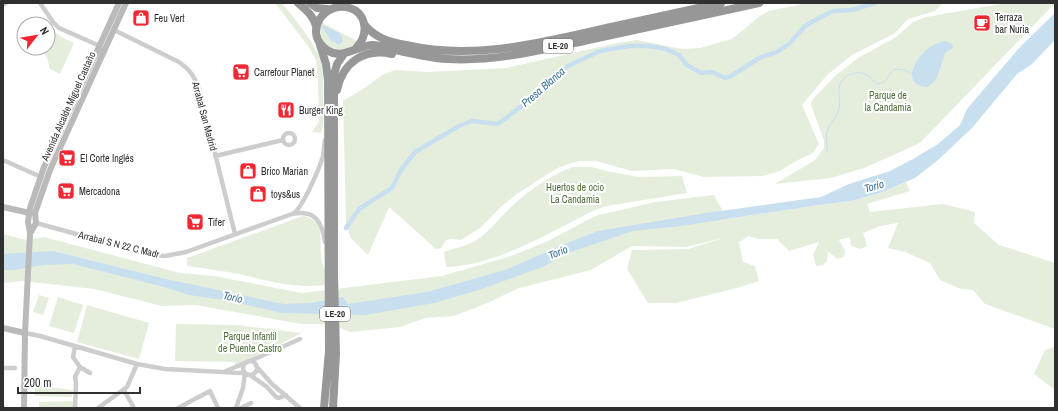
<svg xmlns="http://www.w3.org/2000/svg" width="1058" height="411" font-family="'Archivo Narrow',sans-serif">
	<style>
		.green { fill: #e5eedd }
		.water { fill: #c8dfef }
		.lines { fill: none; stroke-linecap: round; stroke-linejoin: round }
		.stream { stroke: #c8dfef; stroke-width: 1 }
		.canal { stroke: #c8dfef; stroke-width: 4.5 }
		.street { stroke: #cdcdcd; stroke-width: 4.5 }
		.secondary { stroke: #bababa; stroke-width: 6 }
		.highway { stroke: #979797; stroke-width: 8 }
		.labels { text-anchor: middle; stroke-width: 4; stroke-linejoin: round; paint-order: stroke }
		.shield { fill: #fff; stroke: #6e6e6e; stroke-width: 1 }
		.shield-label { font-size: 9px; font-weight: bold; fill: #303030 }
		.poi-label { font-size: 10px; fill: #303030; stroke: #fff; text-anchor: start }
		.park-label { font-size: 10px; fill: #516f39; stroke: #fff }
		.street-label { font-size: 10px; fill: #303030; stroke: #fff }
		.water-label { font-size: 11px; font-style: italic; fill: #377198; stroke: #fff }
	</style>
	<rect width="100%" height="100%" fill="#fff"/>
	<path class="green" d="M275,3H282C295,20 315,42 321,62C324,74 323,87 323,99C323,110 325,122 321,133L312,132L319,122L318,81L316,60L308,46Z
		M807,3H943L935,11L908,19L895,33L852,55L827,75L802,105L819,144L813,153L794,162L780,171L762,176L704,177L674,169L632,171L596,161H579L560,167L549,173L520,192L504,204L480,228L461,240L451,239L446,240L441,248L436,249L389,207L368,255L350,237L346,221L343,101L366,87L382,75L395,70L427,72L506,68L617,43L637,40L682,49L700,48L732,39L760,16L769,11Z
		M1007,3H1055L920,143L864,168L831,178L775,184L815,160L824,148V140L811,105L812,100L835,76L858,58L896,37L913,22L926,17Z
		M321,22L357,41C340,60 315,48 321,22Z
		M48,27L63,38L74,43L60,74L50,69L47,57L39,48H48Z
		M573,167H592L611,172L639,177L682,176L687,193L607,206L595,210C550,232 496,266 446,267L444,252C458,247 469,246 481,237C491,229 500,218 509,209C525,193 552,174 573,167Z
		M906,182L910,191L867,204L870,212L943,204L975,212L974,223L999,245L1055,263V329L985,304L973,290L961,289L940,280L930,263L905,252L888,248L898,223L880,226L863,233L867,246L860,249L851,246L850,237L839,240L845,250L844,257L837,259L828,251L827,261L823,265L816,266L813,255L819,242L789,251L777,239H758L749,236L739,242L743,262L755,266L759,281L737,288L676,303H648L627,269L632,250L688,249L723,238L687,247L632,246L591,270L519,288L483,305L453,316L425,318L400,327L351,332L329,324H301L196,305L162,306L94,289L22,281L3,283V234L26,240L44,237L180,273L214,276L302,293L442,276L511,256L548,241L595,216L655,202L714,195L727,219L819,205L851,201L880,193Z
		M303,216C326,221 319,239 321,257C322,262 324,267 325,272C325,276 325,281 325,285C293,289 270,281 239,274C222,271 204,268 187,266V258Z
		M39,295L49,298L43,315L33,312Z
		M58,297L83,305L74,333L49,326Z
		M87,305L149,323L139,359L77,342Z
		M176,324L236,325L302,333L235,367V362L175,361Z
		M1055,347V390L1034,374L1045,350Z
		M35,385L73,390L72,397L35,396Z
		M73,401V408H39V402Z"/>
	<path class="water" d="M1055,13V40L1031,65L1017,74L972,128L938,160L915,178L880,193L851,201L819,205L681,226L633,231L565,254L545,266L479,290L434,303L365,315L282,313L230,301L189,295L164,287L73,264L44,265L12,270H3V254L53,251L166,279L284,304L311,303L343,297L348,304L427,292L505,270L565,244L598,231L706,213L821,197L849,184L890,171L913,159L938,144L960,125L967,109L1020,47Z
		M323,25L341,34L343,42L338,45L334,41L332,42L324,30L321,27Z
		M945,41L952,44L953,46L952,49L945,53L937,78L928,87C897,85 918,54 933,45C937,43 941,42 945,41Z"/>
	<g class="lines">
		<path class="stream" d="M827,152C828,145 825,138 827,131C830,123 837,118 839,109C841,102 838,95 839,88C841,76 854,70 865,74C870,76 873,81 877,84C888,83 887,75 895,69L905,70L911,74"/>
		<path class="canal" d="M346,228L359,209L392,188L401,170L415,152L459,126L472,121L498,124L540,92L568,66L600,51L629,46H649L666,49L679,55L687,65L701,73L712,72L725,78L731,76L761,57L777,52L790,43L805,26L819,18L833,11L852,10L875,3"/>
		<path class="street" d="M40,3L53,22L59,28L100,46L101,56
			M3,5L6,3
			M114,30L179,62C191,71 194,76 199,89L235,234
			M283 139a6 6 0 1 1 12 0a6 6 0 1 1-12 0Z
			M215,156L283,140
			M3,160L41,177
			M294,213C303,207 320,167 323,156C324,151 324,145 325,140
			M36,223L113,244L155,255L165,256L186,252L292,214C315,209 322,222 325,242
			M25,333L40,336L137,364L165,369L242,373H245
			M243 368a7 7 0 1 1 14 0a7 7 0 1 1-14 0Z
			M248,362L300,339
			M256,366L272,384L300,408
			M80,367L90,373
			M3,368H15
			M226,371L245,363
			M250,375L267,387L276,397L279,398L286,395
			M124,390L134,408
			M3,407V408
			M75,408L76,383L75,377L80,367L73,357L75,346
			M98,408L127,387L137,364
			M178,408L210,391L218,408
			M236,408L243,388L245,373
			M241,408L251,403"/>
		<path class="secondary" d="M3,207L30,213
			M31,232L36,223L35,213L50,170L126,3
			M3,328L25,333
			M24,408L25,333L30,233L28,222L30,208L44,167L119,3"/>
		<path class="highway" d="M298,3C306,10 313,15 316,26
			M310,3L317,8L327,9
			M364,24C375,38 389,42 406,45C475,61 543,42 611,27C647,19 684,11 721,3
			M320,45L326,64L328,80L329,351L324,408
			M356,48C363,41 366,33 364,23C362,16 357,10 350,8C324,0 302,33 327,50C342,61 357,45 373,45C381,45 388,49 396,50C413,54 430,58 447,59C496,62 545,49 593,39C648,27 703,15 759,3
			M337,90C343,62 364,48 392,54
			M333,408L336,353L334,276V75L337,64L344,54"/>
	</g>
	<defs>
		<g id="shop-square" transform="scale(0.9)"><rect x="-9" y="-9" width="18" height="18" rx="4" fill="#f12732" stroke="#fff"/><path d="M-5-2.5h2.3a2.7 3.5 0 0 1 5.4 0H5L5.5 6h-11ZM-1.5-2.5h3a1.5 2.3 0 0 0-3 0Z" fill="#fff"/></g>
		<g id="cafe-square" transform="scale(0.9)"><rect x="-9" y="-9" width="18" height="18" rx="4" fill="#f12732" stroke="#fff"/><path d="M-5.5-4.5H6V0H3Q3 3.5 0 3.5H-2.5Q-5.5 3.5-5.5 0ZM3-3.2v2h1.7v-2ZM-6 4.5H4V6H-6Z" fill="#fff"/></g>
		<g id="supermarket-square" transform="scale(0.9)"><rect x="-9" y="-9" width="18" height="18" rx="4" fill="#f12732" stroke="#fff"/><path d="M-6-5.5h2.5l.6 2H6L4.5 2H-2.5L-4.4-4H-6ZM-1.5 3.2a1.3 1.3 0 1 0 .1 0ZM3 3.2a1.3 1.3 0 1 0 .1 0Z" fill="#fff"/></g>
		<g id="restaurant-square" transform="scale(0.9)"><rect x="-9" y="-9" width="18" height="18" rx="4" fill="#f12732" stroke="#fff"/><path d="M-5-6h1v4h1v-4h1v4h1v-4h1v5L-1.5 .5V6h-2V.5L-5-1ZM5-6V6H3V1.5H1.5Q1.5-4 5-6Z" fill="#fff"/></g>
	</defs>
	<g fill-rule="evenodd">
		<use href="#shop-square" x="141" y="18"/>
		<use href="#cafe-square" x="982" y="23"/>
		<use href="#supermarket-square" x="241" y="72"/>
		<use href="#restaurant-square" x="286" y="110"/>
		<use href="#supermarket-square" x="67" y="158"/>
		<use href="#shop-square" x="248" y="171"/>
		<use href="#supermarket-square" x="66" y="191"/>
		<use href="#shop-square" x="258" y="194"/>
		<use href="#supermarket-square" x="195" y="222"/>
	</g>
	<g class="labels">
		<g class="shield">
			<rect x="543" y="39" width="30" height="14" rx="3"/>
			<rect x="320" y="307" width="30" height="14" rx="3"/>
		</g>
		<g class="shield-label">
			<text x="558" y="49">LE-20</text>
			<text x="335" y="317">LE-20</text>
		</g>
		<g class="poi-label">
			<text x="995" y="21">Terraza<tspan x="995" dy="12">bar Nuria</tspan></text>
			<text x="154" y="22">Feu Vert</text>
			<text x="254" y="76">Carrefour Planet</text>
			<text x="299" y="114">Burger King</text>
			<text x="80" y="162">El Corte Inglés</text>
			<text x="261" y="175">Brico Marian</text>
			<text x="79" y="195">Mercadona</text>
			<text x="271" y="198">toys&amp;us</text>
			<text x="208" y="226">Tifer</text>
		</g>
		<g class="park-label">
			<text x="888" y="99">Parque de<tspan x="888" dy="12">la Candamia</tspan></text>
			<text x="575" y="191">Huertos de ocio<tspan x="575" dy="12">La Candamia</tspan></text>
			<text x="250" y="340">Parque Infantil<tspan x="250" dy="12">de Puente Castro</tspan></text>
		</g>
		<g class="street-label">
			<text transform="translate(68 106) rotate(-66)" y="4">Avenida Alcalde Miguel Castaño</text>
			<text transform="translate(205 116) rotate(75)" y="4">Arrabal San Madrid</text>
			<text transform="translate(119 244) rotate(14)" y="4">Arrabal S N 22 C Madr</text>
		</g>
		<g class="water-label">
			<text transform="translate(543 87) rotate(-41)" y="4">Presa Blanca</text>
			<text transform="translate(874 186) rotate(-15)" y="4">Torío</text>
			<text transform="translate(558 252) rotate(-22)" y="4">Torío</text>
			<text transform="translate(233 297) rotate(13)" y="4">Torío</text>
		</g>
	</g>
	<rect width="1058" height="411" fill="none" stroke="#303030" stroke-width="8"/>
	<g transform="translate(36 36) rotate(59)"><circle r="19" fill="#ffffff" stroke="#acacac"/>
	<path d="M0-3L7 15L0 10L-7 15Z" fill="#f12732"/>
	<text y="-6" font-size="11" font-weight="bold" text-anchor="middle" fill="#303030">N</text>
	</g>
	<path d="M18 387v6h122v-6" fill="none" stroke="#303030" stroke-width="2"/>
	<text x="24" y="387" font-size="12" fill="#303030" stroke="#ffffff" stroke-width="3" paint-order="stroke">200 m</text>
</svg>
